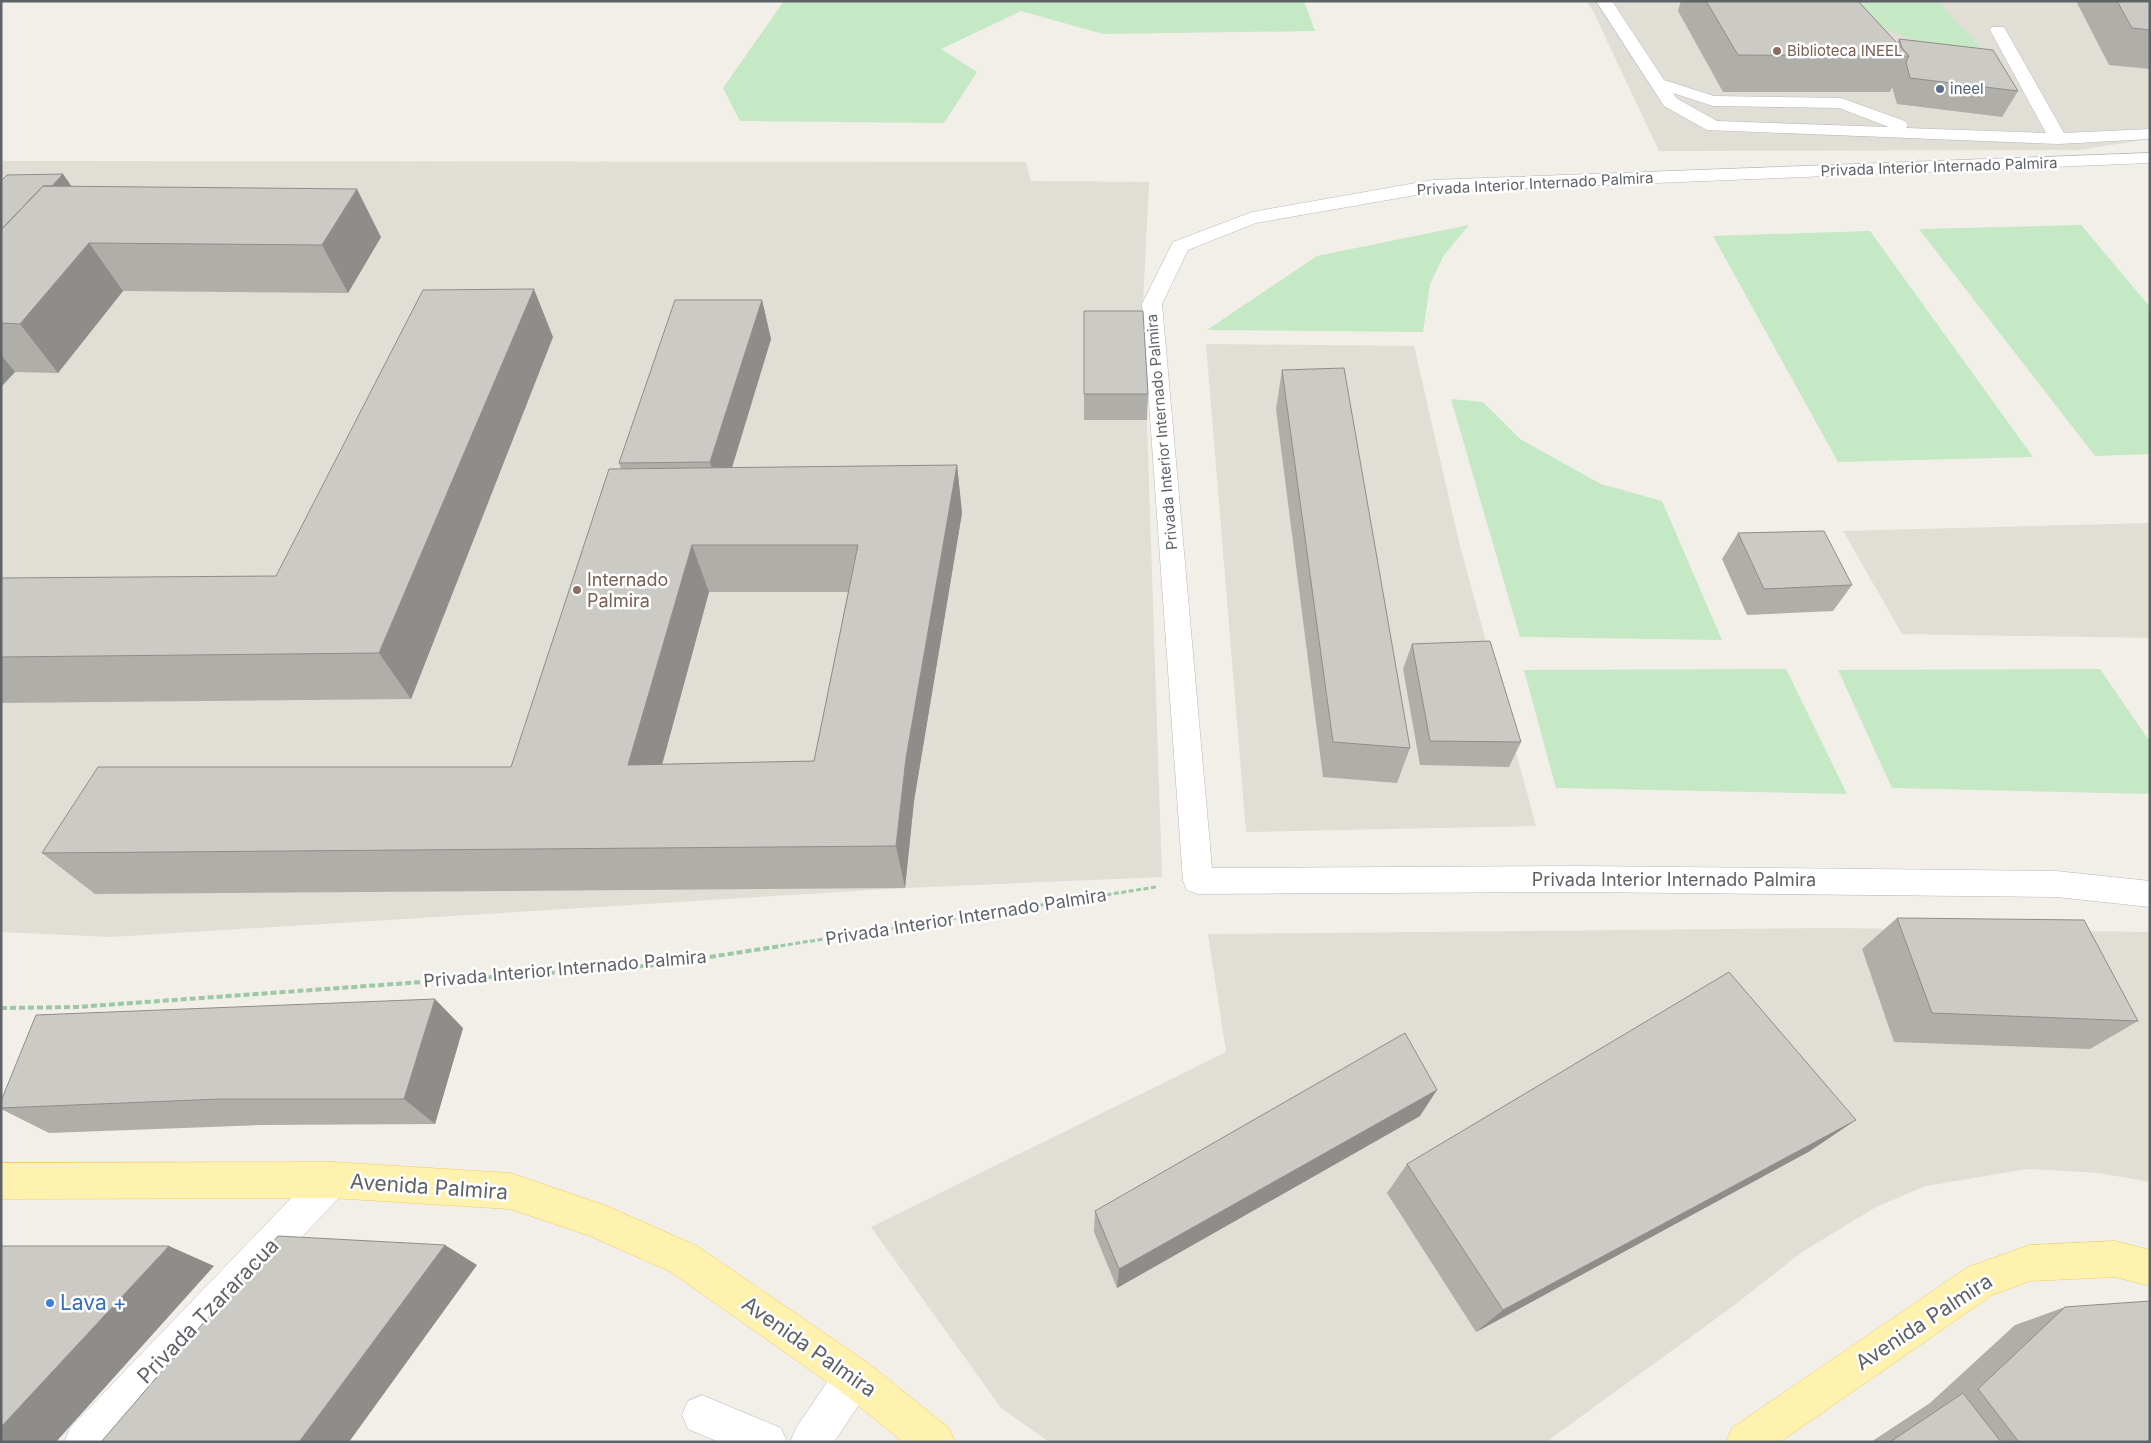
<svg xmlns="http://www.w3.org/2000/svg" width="2151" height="1443" font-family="Inter,sans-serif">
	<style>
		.education { fill: #e1ded6 }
		.green { fill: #c5e8c5 }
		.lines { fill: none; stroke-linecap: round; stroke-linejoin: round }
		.minor-casing { stroke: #b5b8bc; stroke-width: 1 }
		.major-casing { stroke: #f2c960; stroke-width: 1 }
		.path-far1 { stroke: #9cc7a9; stroke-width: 3; stroke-dasharray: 5 2.5; stroke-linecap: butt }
		.path { stroke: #9cc7a9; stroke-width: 4; stroke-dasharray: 6 3; stroke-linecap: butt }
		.minor { fill: #fff; fill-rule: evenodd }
		.major { fill: #fff2af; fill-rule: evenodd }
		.wall { fill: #afaea9; fill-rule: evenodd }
		.shaded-wall { fill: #8f8d8a }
		.building { fill: #cccac5; stroke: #8f8d8a; fill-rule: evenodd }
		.education-dot { fill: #8d6e63; stroke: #fff; stroke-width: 2 }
		.service-dot { fill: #5c6f8a; stroke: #fff; stroke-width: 2 }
		.shop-dot { fill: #3f7fe0; stroke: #fff; stroke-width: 2 }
		.labels { text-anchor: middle; stroke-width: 5; stroke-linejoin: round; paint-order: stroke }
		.far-education-label { font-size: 15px; fill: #785e54; stroke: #fff; text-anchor: start }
		.far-service-label { font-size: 15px; fill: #4e5e75; stroke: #fff; text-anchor: start }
		.far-street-label { font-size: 15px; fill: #5f6368; stroke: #fff }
		.education-label { font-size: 18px; fill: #785e54; stroke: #fff; text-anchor: start }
		.street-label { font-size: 18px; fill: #5f6368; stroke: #fff }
		.near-street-label { font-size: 21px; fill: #5f6368; stroke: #fff }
		.near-shop-label { font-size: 21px; fill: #366cbe; stroke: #fff; text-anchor: start }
	</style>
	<rect width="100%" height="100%" fill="#f1efe8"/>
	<path class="education" d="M1586,1H2150V139L2078,150L1659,151L1593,11Z
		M1,161L1026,162L1031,181L1149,182L1143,302L1162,877L905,888L112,937L1,932Z
		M1206,344L1414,346L1459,542L1536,826L1246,832Z
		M2150,523V638L1902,634L1843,531Z
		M1829,928L2150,932V1182L2099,1173L2027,1169L1926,1186L1876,1207L1802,1252L1732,1307L1546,1442H1049L1001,1408L871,1227L1226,1052L1208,934Z"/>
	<path class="green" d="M784,1H1304L1315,31L1103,34L1021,11L941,49L977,72L944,123L740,121L723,88Z
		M1845,1H1939L1958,25L1971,36L1999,74L1886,29L1846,24Z
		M1469,225L1444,255L1430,284L1423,332L1207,330L1317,256Z
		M2081,225L2150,307V454L2095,456L1919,229Z
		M1870,231L2033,457L1838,462L1713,236Z
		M1451,399L1483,402L1520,439L1601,484L1662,501L1722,640L1520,637Z
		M1786,669L1847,794L1556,788L1524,670Z
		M2100,669L2150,742V794L1892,788L1838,670Z"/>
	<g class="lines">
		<g class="minor-casing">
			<path id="minor" d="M1596,1H1612L1664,80L1714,96L1841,98L1905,121L1908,125L1906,128L2046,133L1990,30L1992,27H2004L2064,133L2150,129V139L2058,144L1707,130L1664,106ZM1673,93L1713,106L1839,108L1889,127L1717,121L1676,98Z
				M2150,153V163L1433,192L1256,223L1188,250L1162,304L1212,868L1578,866L2056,871L2150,881V907L2056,897L1578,892L1198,894L1187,890L1183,881L1142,304L1173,242L1252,212L1433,180Z
				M332,1162L344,1168L350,1180L344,1192L111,1442H64L70,1428L320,1168Z
				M854,1358L868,1363L873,1377L868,1391L834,1442H790L796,1428L840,1363Z
				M702,1395L781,1428L787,1442H719L688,1429L682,1415L688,1401Z"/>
		</g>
		<g class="major-casing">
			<path id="major" d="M332,1162L510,1173L607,1206L697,1246L868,1363L949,1428L955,1442H903L840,1391L671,1272L590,1236L510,1209L332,1198L1,1199V1163Z
				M2115,1241L2150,1250V1286L2115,1277L2030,1281L1992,1295L1780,1442H1726L1732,1428L1968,1267L2030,1245Z"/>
		</g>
		<path class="path-far1" d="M773,947L1156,887"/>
		<path class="path" d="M1,1008L77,1007L657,965L781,946"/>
		<use href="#minor" class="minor"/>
		<use href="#major" class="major"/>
	</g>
	<path class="wall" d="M1681,1H1858L1897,43L1899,39L2018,91L2002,117L1897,104L1892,87L1890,92H1723L1678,11Z
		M2076,1H2150V69L2109,65Z
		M63,174L71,186L381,237L348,293L123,291L58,373L15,372L1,387V181Z
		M762,300L771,339L732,468L957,465L962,513L914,801L905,888L95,894L42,853L511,767L621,469L619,463ZM709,592H848L814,761L662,764Z
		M1084,311L1148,394L1147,420H1084Z
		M553,337L411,699L1,703V578L276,576Z
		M1282,370L1410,748L1397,783L1323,777L1276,409Z
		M1738,533L1852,585L1833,611L1747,615L1722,559Z
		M1412,644L1521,742L1509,767L1420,765L1403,669Z
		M1897,918L2138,1021L2090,1049L1894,1042L1862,949Z
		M463,1028L435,1124L260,1125L49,1133L1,1109V1101Z
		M1420,1116L1117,1288L1094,1232L1095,1211Z
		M1810,1151L1476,1332L1387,1193L1407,1164Z
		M2065,1307L2150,1442H1871L1930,1403L2015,1325Z"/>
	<path class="shaded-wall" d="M63,174L81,200L1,241Z
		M357,189L381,237L348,293L322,245Z
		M89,243L123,291L58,373L20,324Z
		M534,289L553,337L411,699L379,653Z
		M762,300L771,339L722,500L710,462Z
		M1,355L15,372L1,387Z
		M957,465L962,513L914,801L905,888L896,846L906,758Z
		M692,545L709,592L650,809L628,765Z
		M435,999L463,1028L435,1124L404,1099Z
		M1437,1090L1420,1116L1117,1288L1119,1269Z
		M1856,1120L1810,1151L1476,1332L1503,1310Z
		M445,1245L477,1265L349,1442H299Z
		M169,1246L214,1266L56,1442H1V1427Z"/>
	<path class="building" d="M1706,1H1858L1909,56L1738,55Z
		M2117,1H2150V30L2132,28Z
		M1899,39L1993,50L2018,91L1910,78L1906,62L1909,56L1902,48Z
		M63,174L52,186H43L1,230V181L7,175Z
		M43,186L357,189L322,245L89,243L20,324L1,323V230Z
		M534,289L379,653L1,657V578L276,576L423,290Z
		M675,300H762L710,462L619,463Z
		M1084,311H1143L1148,394H1084Z
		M1344,368L1410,748L1333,742L1282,370Z
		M957,465L906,758L896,846L42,853L98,767H511L609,469ZM692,545H858L814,761L628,765Z
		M1824,531L1852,585L1764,589L1738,533Z
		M1490,641L1521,742L1430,741L1412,644Z
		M1897,918L2084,920L2138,1021L1932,1013Z
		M1729,972L1856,1120L1503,1310L1407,1164Z
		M435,999L404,1099H220L1,1108V1101L36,1015Z
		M1405,1033L1437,1090L1119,1269L1095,1211Z
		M278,1236L445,1245L299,1442H101Z
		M1,1246H169L1,1427Z
		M2150,1301V1442H2019L1978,1389L2065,1307Z
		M1963,1393L2001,1442H1890Z"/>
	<g class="education-dot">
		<circle cx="1777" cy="51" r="5"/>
		<circle cx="577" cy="590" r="5"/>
	</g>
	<circle class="service-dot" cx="1940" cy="89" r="5"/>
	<circle class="shop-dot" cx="50" cy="1303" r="5"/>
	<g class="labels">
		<g class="far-education-label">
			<text x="1787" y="56">Biblioteca INEEL</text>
		</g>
		<g class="far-service-label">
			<text x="1950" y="94">ineel</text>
		</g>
		<g class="far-street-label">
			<text transform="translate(1939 167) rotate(-2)" y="5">Privada Interior Internado Palmira</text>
			<text transform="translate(1535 184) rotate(-3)" y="5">Privada Interior Internado Palmira</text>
			<text transform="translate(1162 432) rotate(-95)" y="5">Privada Interior Internado Palmira</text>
		</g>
		<g class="education-label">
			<text x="587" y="586">Internado<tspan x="587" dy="21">Palmira</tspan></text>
		</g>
		<g class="street-label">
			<text x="1674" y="886">Privada Interior Internado Palmira</text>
			<text transform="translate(966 917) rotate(-9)" y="6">Privada Interior Internado Palmira</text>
			<text transform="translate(565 969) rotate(-5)" y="6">Privada Interior Internado Palmira</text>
		</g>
		<g class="near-street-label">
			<text transform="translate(429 1187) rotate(4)" y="7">Avenida Palmira</text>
			<text transform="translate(208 1311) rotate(-46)" y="7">Privada Tzararacua</text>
			<text transform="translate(1924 1322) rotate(-33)" y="7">Avenida Palmira</text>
			<text transform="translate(809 1347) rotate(35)" y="7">Avenida Palmira</text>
		</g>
		<g class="near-shop-label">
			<text x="60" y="1310">Lava +</text>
		</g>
	</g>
	<rect width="2151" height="1443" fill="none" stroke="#5f6368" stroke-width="5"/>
</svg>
